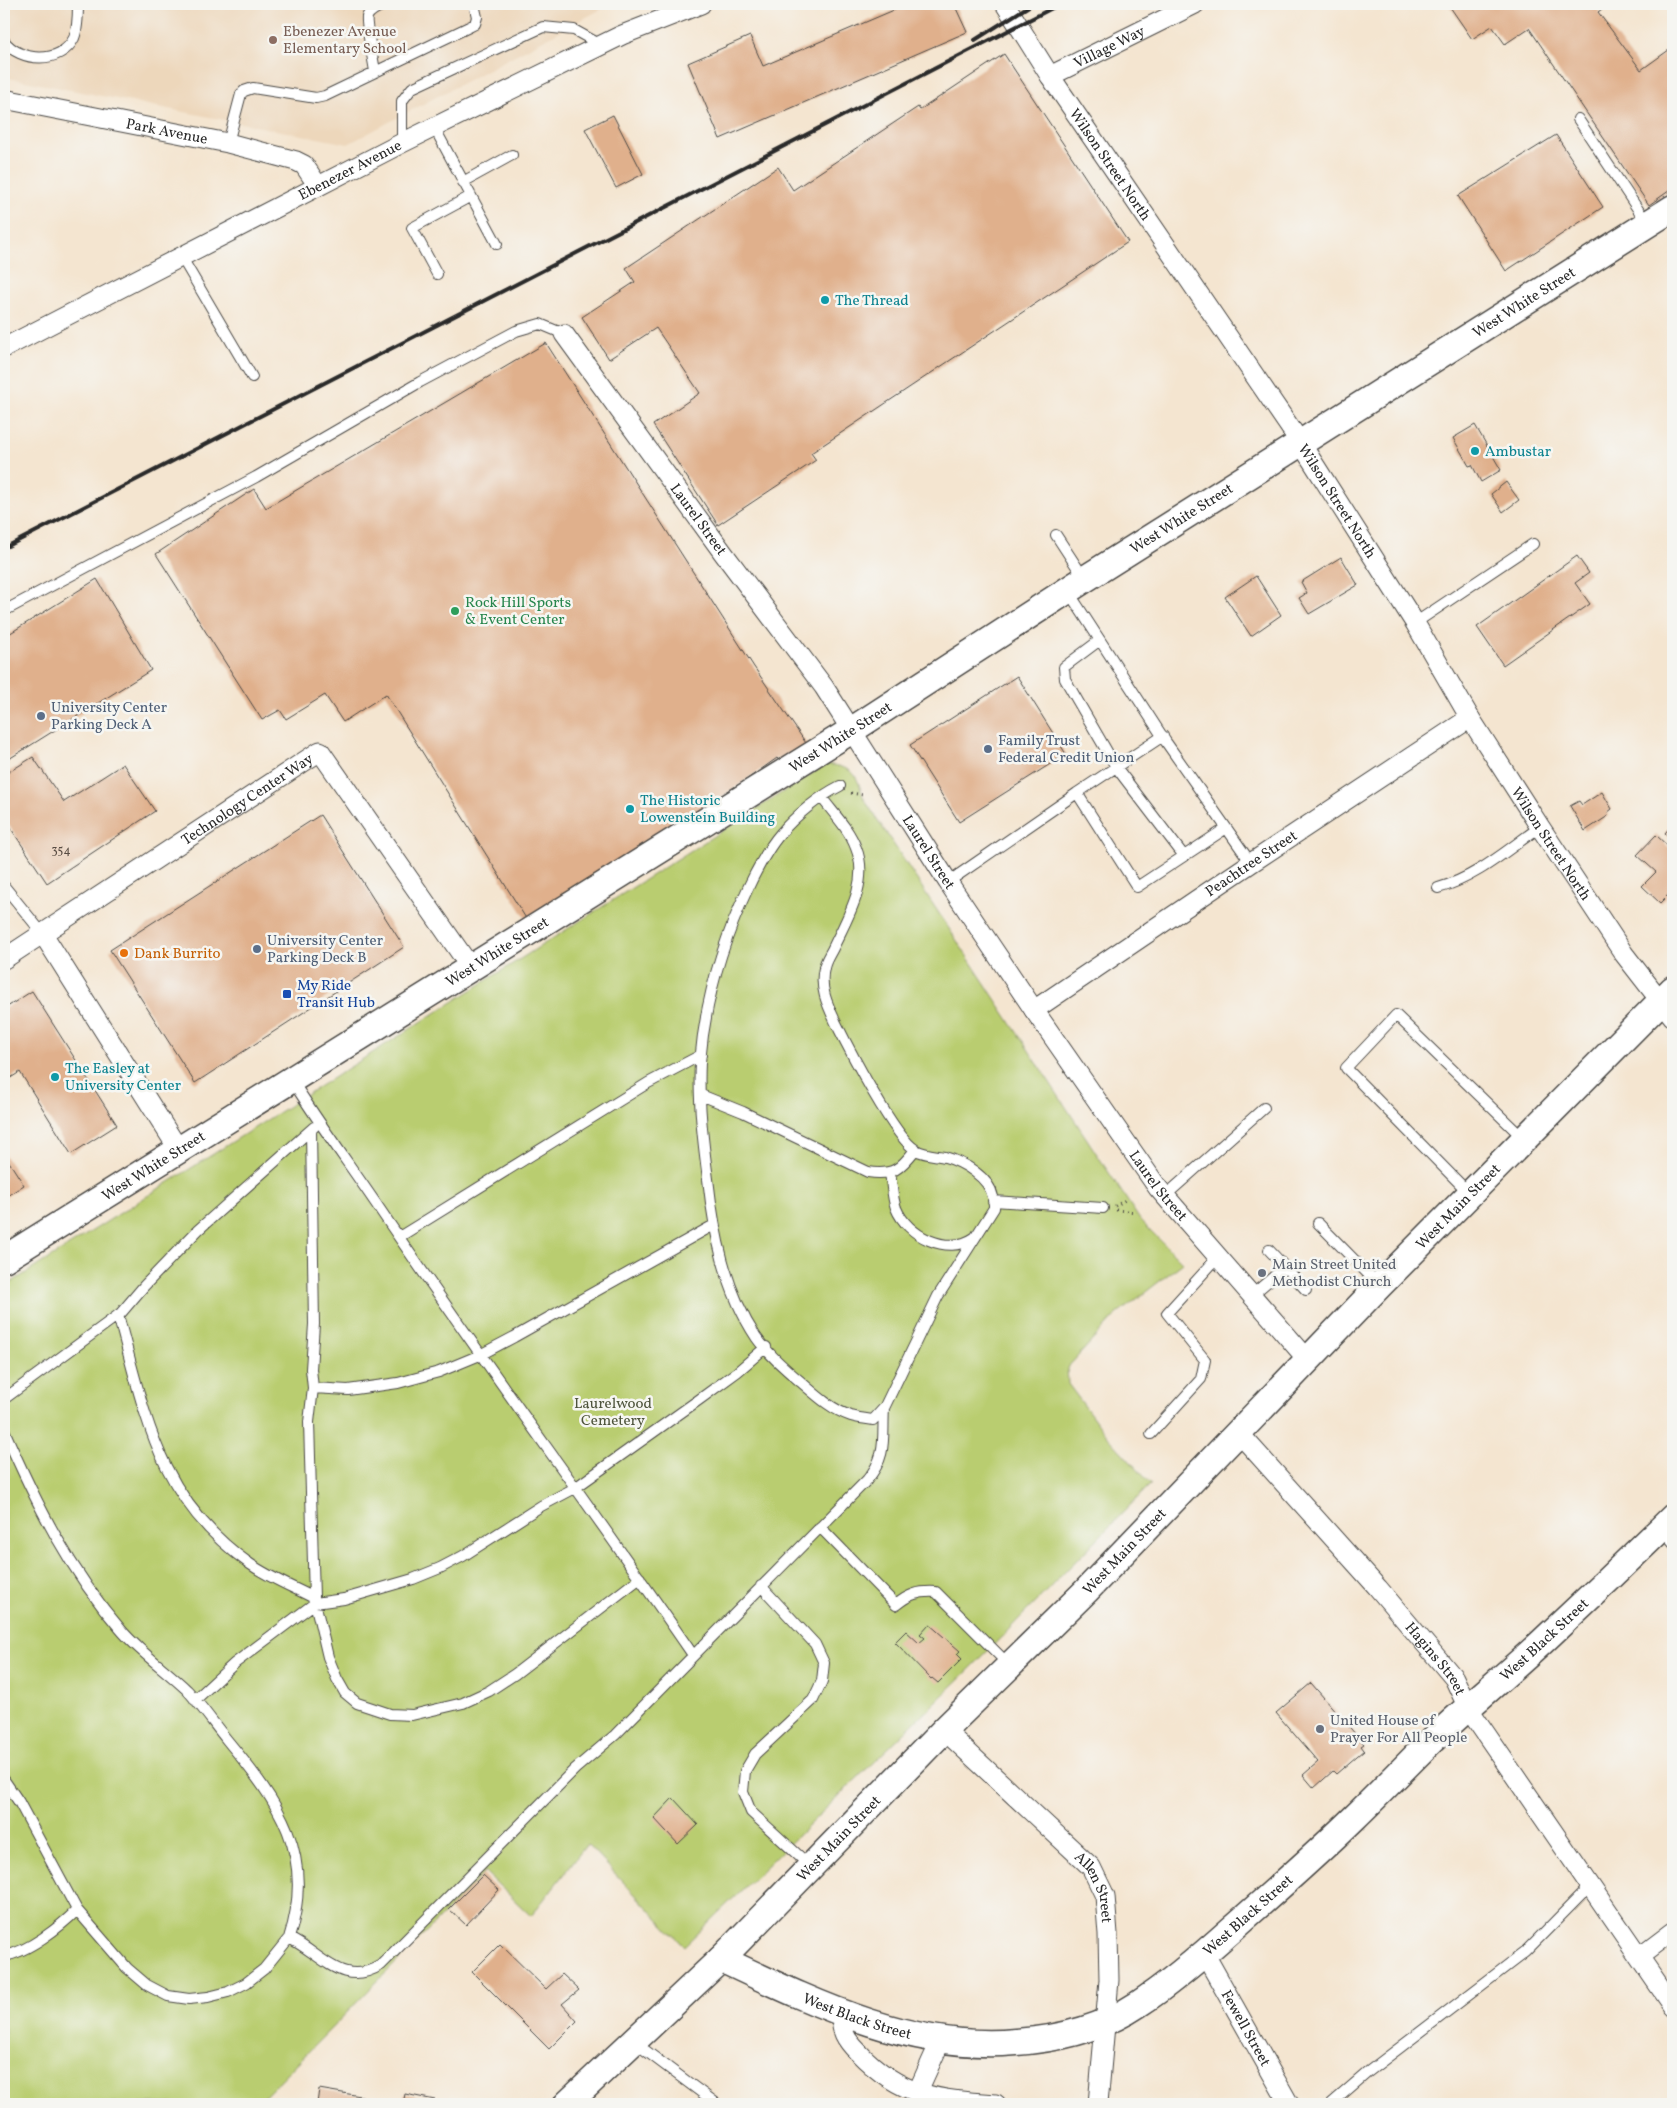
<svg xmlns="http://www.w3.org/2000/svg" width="1677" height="2108" font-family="Vollkorn,serif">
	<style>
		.built { fill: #edd7bb }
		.green { fill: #b9cd70; stroke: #727c4e }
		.building { fill: #e0b08c }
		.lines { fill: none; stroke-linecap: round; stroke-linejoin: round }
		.lane-casing { stroke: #494744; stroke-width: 12 }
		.street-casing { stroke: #494744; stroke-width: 21 }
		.secondary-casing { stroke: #494744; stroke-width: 29 }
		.path { stroke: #494744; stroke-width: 3; stroke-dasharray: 1 4; stroke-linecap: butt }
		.lane { stroke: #fff; stroke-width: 10 }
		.street { stroke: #fff; stroke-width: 19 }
		.secondary { stroke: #fff; stroke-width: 26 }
		.rail { stroke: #2b2b2b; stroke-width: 4 }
		.education-dot { fill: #8d6e63; stroke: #f6f6f2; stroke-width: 2 }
		.culture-dot { fill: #0f9aa8; stroke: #f6f6f2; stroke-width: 2 }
		.leisure-dot { fill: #2e9e5b; stroke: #f6f6f2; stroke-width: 2 }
		.service-dot { fill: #5c6f8a; stroke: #f6f6f2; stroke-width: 2 }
		.food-dot { fill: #e8710a; stroke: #f6f6f2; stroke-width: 2 }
		.transit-dot { fill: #1a4fb4; stroke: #f6f6f2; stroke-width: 2 }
		.worship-dot { fill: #6b7280; stroke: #f6f6f2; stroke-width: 2 }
		.labels { text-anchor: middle; stroke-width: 5; stroke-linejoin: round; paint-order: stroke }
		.number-label { font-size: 12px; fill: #584c43 }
		.education-label { font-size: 15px; fill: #785e54; stroke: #f6f6f2; text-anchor: start }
		.street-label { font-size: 15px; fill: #2b2b2b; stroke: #f6f6f2 }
		.culture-label { font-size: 15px; fill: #0d838f; stroke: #f6f6f2; text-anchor: start }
		.leisure-label { font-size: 15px; fill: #27864d; stroke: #f6f6f2; text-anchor: start }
		.service-label { font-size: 15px; fill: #4e5e75; stroke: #f6f6f2; text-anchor: start }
		.food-label { font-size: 15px; fill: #c56008; stroke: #f6f6f2; text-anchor: start }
		.transit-label { font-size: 15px; fill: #164399; stroke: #f6f6f2; text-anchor: start }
		.worship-label { font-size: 15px; fill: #5b616d; stroke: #f6f6f2; text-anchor: start }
		.park-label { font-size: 15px; fill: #4e543c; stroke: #f6f6f2 }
	</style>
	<rect width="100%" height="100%" fill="#f6f6f2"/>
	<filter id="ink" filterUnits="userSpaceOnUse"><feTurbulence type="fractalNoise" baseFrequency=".02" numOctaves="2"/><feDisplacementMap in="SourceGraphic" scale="10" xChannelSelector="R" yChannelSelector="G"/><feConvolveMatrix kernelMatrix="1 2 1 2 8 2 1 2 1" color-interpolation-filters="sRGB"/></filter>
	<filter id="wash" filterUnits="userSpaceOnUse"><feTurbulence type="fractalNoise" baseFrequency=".0096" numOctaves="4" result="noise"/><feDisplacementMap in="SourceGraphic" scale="20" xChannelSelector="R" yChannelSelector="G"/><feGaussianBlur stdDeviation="1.12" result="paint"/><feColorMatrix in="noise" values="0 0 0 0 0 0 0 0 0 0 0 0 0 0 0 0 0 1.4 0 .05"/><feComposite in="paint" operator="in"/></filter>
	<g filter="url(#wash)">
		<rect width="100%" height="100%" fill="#f4e5d0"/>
		<path class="built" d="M4,4H611L348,144L4,77Z"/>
		<path class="green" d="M827,764C856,769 855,772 864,799L1140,1220L1183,1263L1115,1316L1067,1368L1068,1384L1107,1436L1151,1484L975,1664L684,1946L587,1844L531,1916L485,1872L257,2104H4V1287Z"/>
		<g id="blocks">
			<path class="building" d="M908,4H954L967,32L720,139L688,63L750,36L763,66Z
				M1448,4H1604L1606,6L1598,12L1641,70L1673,47V188L1649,205L1529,28L1505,44L1492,26L1472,39Z
				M1004,54L1128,242L811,453L816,460L718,525L653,425L700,393L656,328L609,359L582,317L635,282L626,268L778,167L793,190L918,107L920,110Z
				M613,115L643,174L616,188L585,129Z
				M1556,135L1603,207L1506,271L1458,196Z
				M546,343L754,667L810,749L783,765L777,758L644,852L527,920L386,694L343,722L325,695L286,719L280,710L262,720L156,554L254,489L266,508Z
				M1475,425L1501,470L1481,482L1472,465L1469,466L1453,438Z
				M1506,482L1519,500L1503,512L1491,494Z
				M1577,556L1589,573L1575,583L1590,604L1503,665L1477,627Z
				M1341,557L1358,585L1309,614L1299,598L1307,593L1301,582Z
				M1256,576L1281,615L1251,636L1225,597Z
				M97,579L151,670L4,762V637Z
				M1017,676L1066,754L959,822L910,745Z
				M33,757L64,802L123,764L155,811L47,883L4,818V775Z
				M1602,792L1612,809L1607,813L1608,816L1585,831L1570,806L1579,801L1582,805Z
				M320,815L404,947L195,1083L110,950Z
				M1673,824V841L1665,833Z
				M1656,835L1673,851V890L1660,903L1642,886L1656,872L1637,855Z
				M32,991L117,1125L71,1154L20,1072L4,1082V1009Z
				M4,1154L24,1185L4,1198Z
				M929,1624L960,1651L957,1654L962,1659L938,1683L932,1678L931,1679L895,1642L906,1631L919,1643L925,1638L920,1634Z
				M1311,1683L1364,1744L1361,1746L1364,1750L1336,1774L1333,1771L1314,1788L1303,1775L1318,1762L1276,1713Z
				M673,1798L698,1825L678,1844L654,1818Z
				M483,1875L499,1890L466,1925L449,1909Z
				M500,1944L546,1989L562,1974L579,1990L562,2004L577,2021L549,2049L472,1972Z
				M319,2089L402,2103V2104H317Z
				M405,2094L435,2100L434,2104H403Z"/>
		</g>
	</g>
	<g filter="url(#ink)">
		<use href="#blocks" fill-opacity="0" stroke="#494744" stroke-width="1"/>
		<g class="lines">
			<g class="lane-casing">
				<path id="lane" d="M4,41C20,62 61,65 74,38C78,28 78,15 78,4
					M375,72C374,62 365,23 367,17C370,9 379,7 386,4
					M1578,119L1647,223
					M434,127L497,244
					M228,143L241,94L244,91L253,88L316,98L325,96L469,27L475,24L477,17L474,4
					M402,143V101L412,88L543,27L574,30L601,45
					M463,182L512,155
					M182,258L252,377
					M437,274L412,228L471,196
					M1056,535L1084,578
					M1068,591L1166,742L1251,863
					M4,611L256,477L420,382L516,331L540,324L564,334
					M1415,623L1533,544
					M1100,640L1064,667L1065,679L1116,767L1184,856
					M1077,793L1163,736
					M822,798C834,814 849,829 856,848C870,882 847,918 833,948C830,954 825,961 824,968C819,988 828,1006 836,1023C848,1047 895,1139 916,1150C925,1155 935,1155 945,1157C963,1162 989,1177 993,1197C994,1200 994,1204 994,1208L938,1296L884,1408L873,1420C866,1419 858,1418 851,1416C832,1410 816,1395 801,1382C785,1369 768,1354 756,1337C725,1290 714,1233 708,1179C703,1141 698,1101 700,1062C705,1001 722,943 748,888C757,869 767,849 781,833C795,816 820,796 840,786
					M948,882L1077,793L1137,887L1225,829
					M4,886L43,934
					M1438,888C1476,878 1508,849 1540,827
					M292,1080C319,1124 350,1165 379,1208C481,1359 590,1505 693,1655
					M701,1095L743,1112L868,1172C893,1176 900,1169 915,1150
					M311,1130L314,1324L311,1369L313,1388L309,1422L314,1598L328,1657L337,1679L345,1693L357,1703L390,1714L412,1715L463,1703L489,1691L515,1674L640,1578
					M890,1173C892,1184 892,1197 896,1208C907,1236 948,1256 974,1238
					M1470,1194L1346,1068L1396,1015L1524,1139
					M1165,1196L1264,1108
					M993,1201L1103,1208
					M1318,1223L1379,1285
					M399,1237L648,1083L701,1055
					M1285,1267L1306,1290
					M1252,1295L1285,1267L1269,1250
					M118,1315C146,1417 158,1499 250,1564C270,1578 293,1587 314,1598
					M313,1388L348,1390L398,1383L439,1372L480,1355L514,1337L714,1225
					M4,1399L121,1313L144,1286L198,1230L314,1127
					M4,1430C36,1503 69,1570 122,1631C141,1653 166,1670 187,1690C201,1705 214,1724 227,1740C279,1803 316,1854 289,1938
					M1151,1434L1201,1379L1205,1360L1167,1313L1218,1257
					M820,1527L896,1605C909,1594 919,1591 936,1592L1010,1666
					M1662,1530L1673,1543
					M761,1586L815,1644L824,1663L822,1681L813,1700L755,1754L745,1771L743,1792L751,1812L810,1866
					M195,1700L235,1663L315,1603L344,1599L413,1579L440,1568L463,1556L541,1506L575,1488L700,1399L737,1372L766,1347
					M4,1780L19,1802L77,1910L127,1968L147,1985L168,1996L189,1999L208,1997L228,1992L246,1983L264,1969L289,1938C322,1954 342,1989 381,1965L575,1769L615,1735L867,1480C888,1455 882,1438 884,1408
					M4,1956C28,1952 60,1927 77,1910
					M634,2042L717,2104
					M1331,2104L1368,2072L1525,1952L1591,1885"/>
			</g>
			<g class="street-casing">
				<g id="street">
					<path id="s1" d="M1005,4L1050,76L1300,442L1415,623L1470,718L1540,827L1624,954L1673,1017"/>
					<path id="s2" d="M1050,76L1195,4"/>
					<path id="s3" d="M4,99L228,143L296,161L304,165L318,186"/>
					<path id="s4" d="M564,334L724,554L824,687L948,882L1034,1010L1158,1188L1308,1360"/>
					<path id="s5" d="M4,348L402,143L622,35L701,4"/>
					<path d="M43,934L179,1150"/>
					<path id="s6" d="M4,959L320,751L471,968"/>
					<path id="s7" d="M1034,1010L1251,863L1470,718"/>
					<path id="s8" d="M1238,1432L1378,1588L1454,1678L1468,1708L1673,2006"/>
					<path id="s9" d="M944,1730L1091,1867L1105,1896L1108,1934L1109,1980L1098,2104"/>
					<path id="s10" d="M1204,1953L1289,2104"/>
					<path d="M1640,1956L1673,1931"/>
					<path d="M843,2012C838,2029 847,2041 858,2052C901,2097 938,2100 996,2104"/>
					<path d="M917,2093L941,2040"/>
				</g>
			</g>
			<g class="secondary-casing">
				<g id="secondary">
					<path id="s11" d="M4,1259L852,730L1085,579L1673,208"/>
					<path id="s12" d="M721,1959C812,2002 912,2052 1016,2042C1058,2039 1101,2029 1137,2005C1171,1983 1203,1955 1233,1928C1274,1892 1315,1856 1354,1818C1378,1795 1401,1771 1424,1748C1462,1711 1503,1678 1542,1642C1586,1601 1630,1559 1673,1517"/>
					<path id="s13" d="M567,2104L721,1959L944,1730L1086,1591L1379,1286L1673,989"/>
				</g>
			</g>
			<path class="path" d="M851,793L863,795
				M1115,1206L1127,1199
				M1116,1210L1136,1212"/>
			<use href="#lane" class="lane"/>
			<use href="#street" class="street"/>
			<use href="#secondary" class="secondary"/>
			<path class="rail" d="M975,40L1032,4
				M4,548L1060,4"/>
		</g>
	</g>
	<circle class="education-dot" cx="273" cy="40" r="5"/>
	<g class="culture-dot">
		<circle cx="825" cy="300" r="5"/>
		<circle cx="1475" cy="451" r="5"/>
		<circle cx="630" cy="809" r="5"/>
		<circle cx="55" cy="1077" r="5"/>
	</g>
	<circle class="leisure-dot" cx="455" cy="611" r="5"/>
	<g class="service-dot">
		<circle cx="41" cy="716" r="5"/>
		<circle cx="988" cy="749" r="5"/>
		<circle cx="257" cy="949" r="5"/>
	</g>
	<circle class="food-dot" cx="124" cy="953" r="5"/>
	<rect class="transit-dot" x="282" y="989" width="10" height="10" rx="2.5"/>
	<g class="worship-dot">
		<circle cx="1262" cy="1273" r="5"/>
		<circle cx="1320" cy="1729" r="5"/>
	</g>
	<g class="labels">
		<g class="number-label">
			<text x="61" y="854">354</text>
		</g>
		<g class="education-label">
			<text x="283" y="36">Ebenezer Avenue<tspan x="283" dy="17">Elementary School</tspan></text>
		</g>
		<g class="street-label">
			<text dy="5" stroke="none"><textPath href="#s2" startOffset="66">Village Way</textPath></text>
			<text dy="5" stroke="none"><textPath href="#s3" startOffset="166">Park Avenue</textPath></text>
			<text dy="5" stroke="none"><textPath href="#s1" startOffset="192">Wilson Street North</textPath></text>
			<text dy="5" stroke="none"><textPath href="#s5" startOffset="389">Ebenezer Avenue</textPath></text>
			<text dy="5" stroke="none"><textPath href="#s11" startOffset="1796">West White Street</textPath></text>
			<text dy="5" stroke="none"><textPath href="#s1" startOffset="598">Wilson Street North</textPath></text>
			<text dy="5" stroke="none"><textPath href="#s11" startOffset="1391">West White Street</textPath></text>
			<text dy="5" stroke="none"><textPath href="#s4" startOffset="229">Laurel Street</textPath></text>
			<text dy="5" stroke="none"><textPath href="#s11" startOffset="986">West White Street</textPath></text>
			<text dy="5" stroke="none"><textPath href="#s6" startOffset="291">Technology Center Way</textPath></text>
			<text dy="5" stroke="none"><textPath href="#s1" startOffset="1002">Wilson Street North</textPath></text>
			<text dy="5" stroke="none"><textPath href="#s4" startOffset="634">Laurel Street</textPath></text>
			<text dy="5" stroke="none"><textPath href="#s7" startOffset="262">Peachtree Street</textPath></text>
			<text dy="5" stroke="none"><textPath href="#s11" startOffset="581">West White Street</textPath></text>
			<text dy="5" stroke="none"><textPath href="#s11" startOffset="176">West White Street</textPath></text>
			<text dy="5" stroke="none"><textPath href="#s4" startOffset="1039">Laurel Street</textPath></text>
			<text dy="5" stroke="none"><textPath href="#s13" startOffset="1265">West Main Street</textPath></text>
			<text dy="5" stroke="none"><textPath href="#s13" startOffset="785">West Main Street</textPath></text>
			<text dy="5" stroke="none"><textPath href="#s12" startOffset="986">West Black Street</textPath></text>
			<text dy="5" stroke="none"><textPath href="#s8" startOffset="301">Hagins Street</textPath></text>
			<text dy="5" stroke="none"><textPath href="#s13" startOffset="380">West Main Street</textPath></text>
			<text dy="5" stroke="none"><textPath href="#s9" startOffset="221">Allen Street</textPath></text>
			<text dy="5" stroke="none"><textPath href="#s12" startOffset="581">West Black Street</textPath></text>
			<text dy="5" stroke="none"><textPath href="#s12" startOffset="148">West Black Street</textPath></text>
			<text dy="5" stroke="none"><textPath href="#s10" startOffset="86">Fewell Street</textPath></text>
		</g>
		<g class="culture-label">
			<text x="835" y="305">The Thread</text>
			<text x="1485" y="456">Ambustar</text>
			<text x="640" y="805">The Historic<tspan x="640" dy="17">Lowenstein Building</tspan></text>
			<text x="65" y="1073">The Easley at<tspan x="65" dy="17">University Center</tspan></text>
		</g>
		<g class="leisure-label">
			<text x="465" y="607">Rock Hill Sports<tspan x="465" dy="17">&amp; Event Center</tspan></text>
		</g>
		<g class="service-label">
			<text x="51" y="712">University Center<tspan x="51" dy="17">Parking Deck A</tspan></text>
			<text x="998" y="745">Family Trust<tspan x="998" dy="17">Federal Credit Union</tspan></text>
			<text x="267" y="945">University Center<tspan x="267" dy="17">Parking Deck B</tspan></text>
		</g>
		<g class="food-label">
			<text x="134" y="958">Dank Burrito</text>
		</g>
		<g class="transit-label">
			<text x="297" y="990">My Ride<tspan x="297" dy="17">Transit Hub</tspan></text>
		</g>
		<g class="worship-label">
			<text x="1272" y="1269">Main Street United<tspan x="1272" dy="17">Methodist Church</tspan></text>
			<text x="1330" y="1725">United House of<tspan x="1330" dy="17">Prayer For All People</tspan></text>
		</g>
		<g class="park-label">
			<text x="613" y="1408">Laurelwood<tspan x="613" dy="17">Cemetery</tspan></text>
		</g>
	</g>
	<rect width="1677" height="2108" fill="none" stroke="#f6f6f2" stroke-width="20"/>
</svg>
